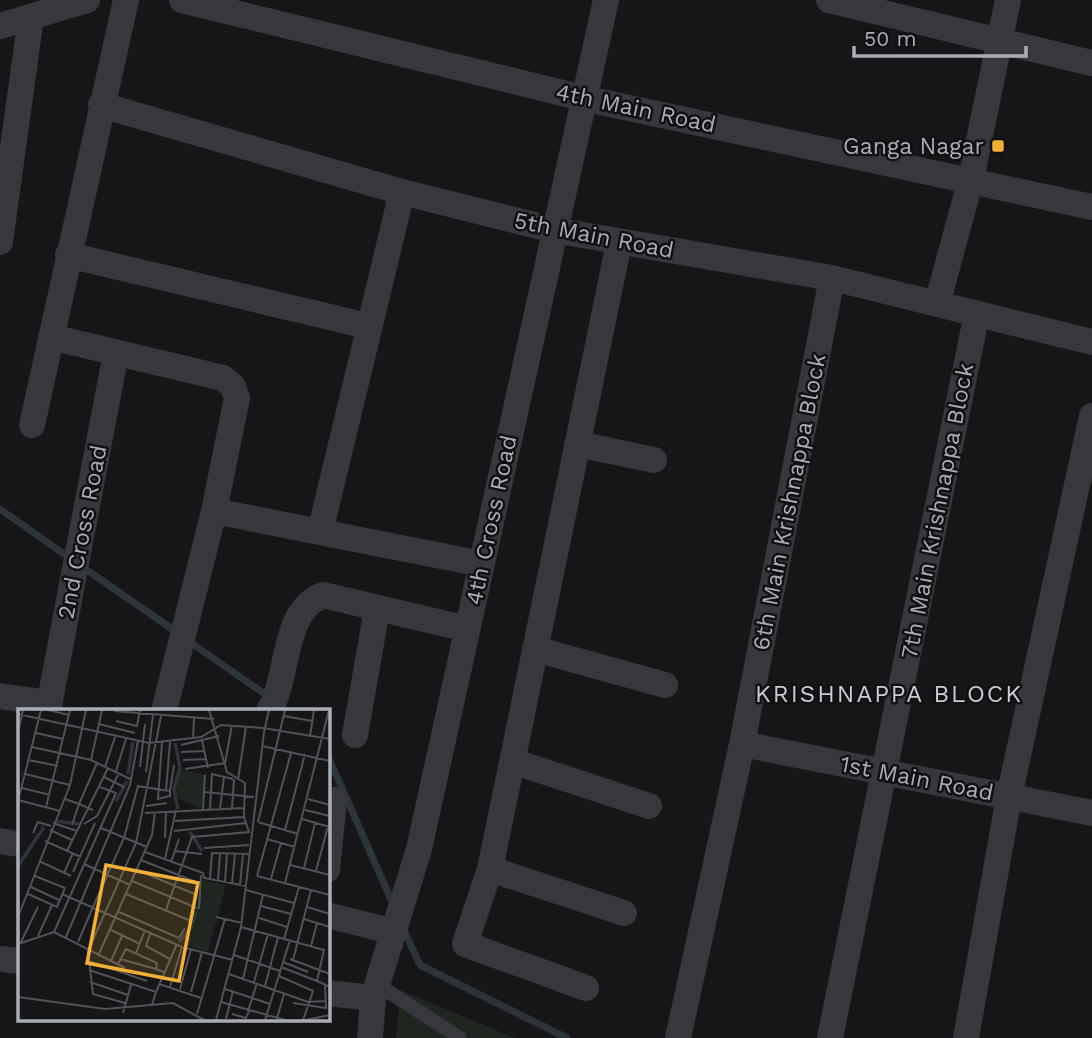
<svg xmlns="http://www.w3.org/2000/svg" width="1092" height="1038" font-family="'Work Sans',sans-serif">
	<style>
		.green { fill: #1e261f }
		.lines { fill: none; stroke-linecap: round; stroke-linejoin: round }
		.stream { stroke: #2c353c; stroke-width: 7 }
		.service { stroke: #37383d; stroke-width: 14 }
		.minor { stroke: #37383d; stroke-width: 26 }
		.poi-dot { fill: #f2b134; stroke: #111113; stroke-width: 2.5 }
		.labels { text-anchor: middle; stroke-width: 5; stroke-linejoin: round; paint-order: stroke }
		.street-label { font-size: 23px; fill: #a8adb8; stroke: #111113 }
		.poi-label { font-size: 23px; fill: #a8adb8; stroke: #111113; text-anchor: end }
		.neighbourhood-label { font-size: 24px; letter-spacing: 2px; fill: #c9ccd4; stroke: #111113 }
		.inset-river { fill: none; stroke: #2c353c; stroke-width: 3.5 }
		.inset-road { fill: none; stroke: #505258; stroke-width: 2 }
		.view { fill: #f2b134; fill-opacity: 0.15; stroke: #f2b134; stroke-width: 3.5 }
		.inset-edge { fill: none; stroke: #a8adb8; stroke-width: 3.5 }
	</style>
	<rect width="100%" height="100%" fill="#161618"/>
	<path class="green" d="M400,990L515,1038H396Z"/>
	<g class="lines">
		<path class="stream" d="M0,509L71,559
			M81,566L178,633
			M187,640L269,697
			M327,754L393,904
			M403,928L420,965L567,1038"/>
		<path class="service" d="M378,985L460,1038"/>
		<path class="minor" d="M182,0L587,99L1092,207
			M829,0L1092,63
			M0,26L87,0
			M101,105L402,192L554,230L832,278L1092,342
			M0,242L31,17
			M68,255L368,326
			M937,304L971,179L1008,0
			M51,337L223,378L233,386L237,398L214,511L164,711
			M32,425L126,0
			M577,444L654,460
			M214,511L482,564
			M320,532L402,192
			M535,649L665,685
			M0,696L49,703
			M48,711L116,353
			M269,711C290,677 281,611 323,595L467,629
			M355,735L377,609
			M742,744L1092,813
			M512,761L649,806
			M0,841L19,844
			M490,869L624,913
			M327,870L334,800
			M327,915L395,932
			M0,959L19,961
			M586,988L465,944L490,869L619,243
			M327,993L373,998
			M370,1038L373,998L419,849L606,0
			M678,1038L742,744L832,278
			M830,1038L977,313
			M966,1038L1009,797L1092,416"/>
	</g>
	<rect class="poi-dot" x="991" y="139" width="14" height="14" rx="3.5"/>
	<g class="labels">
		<g class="street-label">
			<text transform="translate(636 108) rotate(12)" y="8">4th Main Road</text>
			<text transform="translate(594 235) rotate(11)" y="8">5th Main Road</text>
			<text transform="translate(789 502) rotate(-79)" y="8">6th Main Krishnappa Block</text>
			<text transform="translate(937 511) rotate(-79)" y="8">7th Main Krishnappa Block</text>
			<text transform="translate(491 520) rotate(-78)" y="8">4th Cross Road</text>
			<text transform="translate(82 532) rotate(-79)" y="8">2nd Cross Road</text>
			<text transform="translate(917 778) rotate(11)" y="8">1st Main Road</text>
		</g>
		<g class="poi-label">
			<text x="984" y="154">Ganga Nagar</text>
		</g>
		<g class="neighbourhood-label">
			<text x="889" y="702">KRISHNAPPA BLOCK</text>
		</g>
	</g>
	<g transform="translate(18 709)">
		<rect width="312" height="312" fill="#161618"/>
		<path d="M162,60L187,66L184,100L157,88ZM183,171L208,176L190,243L164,235L174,221Z" fill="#1e261f"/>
		<path class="inset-river" d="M157,34L162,58L156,81L160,100M110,65L115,33M98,92L109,72M39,112L61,115M172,123L184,142M0,157L26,118M161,233L173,219L178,202"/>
		<path class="inset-road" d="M30,1L51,6M96,2L196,10M0,5L131,34L183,28L203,16L245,19M266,7L294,12M98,12L119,17L122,1M81,15L117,24M245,19L312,30M0,23L5,1M246,23L251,1M18,24L45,30M292,27L296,1M175,30L176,9M184,31L190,59M144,33L140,90L152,87V82M163,36L201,27M244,37L312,52M14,38L73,51L112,70M163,43L187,42M11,51L40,57M73,51L84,1M165,51L188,50M87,58L97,28M122,58L127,15M167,60L207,54L214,16M98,62L108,30M128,63L135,6M7,65L52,76M86,68L106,78M220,71L228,17M119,77L152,82L156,56M4,79L32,86M148,82L152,33M186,83L236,88M47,90L61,95L79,54M290,90L312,96M0,91L42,102M0,92L23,1M128,97L149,94M28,98L52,1M185,100L187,66M192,100L194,65L215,70M202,100L206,68M214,100L216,70M287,101L312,107M127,104L226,99M284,110L312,118M157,112L226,108M240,113L267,1M240,113L280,125M35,114L59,122M66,115L79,107L101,64M54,116L61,95L75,101M83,119L129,138M32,121L54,131M267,121L287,45M156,122L228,114M15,124L20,113L33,117M147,129L148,102M249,130L277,138M27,132L63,148M186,139L231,136M49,142L90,59M156,142L184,145M127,143L185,164L186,169L228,177M147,150L158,101M123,151L178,173M21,152L53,167M153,153L161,130M66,155L112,176M272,156L312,166M286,159L297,114M119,161L179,186M298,162L310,117M55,163L77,114M46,164L55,144M239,167L273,44M239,167L312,186M192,170L194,144L231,145M253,170L263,134M114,172L179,199M200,172L202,144M207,173L209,144M267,174L311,1M214,175L217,144M222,176L225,145M13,178L41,191M228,181L276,194M10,185L39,198L47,179L17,167M44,185L164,238L215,251M108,185L173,212M243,197L273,205M75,198L106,129L120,77M289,198L312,205M181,200L183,166M148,201L174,128L231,123L226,108L227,74L209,63L191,1M101,203L161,229L167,219M0,208L52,76L68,1M198,208L224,214M241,209L269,218M286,210L312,218M223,218L306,241L299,272L312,278M93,221L122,235M36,223L98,84L82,78M133,223L128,237L152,250M20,227L34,196M48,228L112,76L120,32M266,230L281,178M60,233L75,198M0,235L36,223L107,259M2,235L20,198M293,237L299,214M70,242L118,134L143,7M70,242L75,285L107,294M118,244L127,221M216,246L262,262M80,247L134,126L137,103M102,250L138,260M272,250L312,265M275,251L293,181M71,252L129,272M93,252L104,227M265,253L290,263M100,255L108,240L139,254L138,260L146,263M263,258L299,272M71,261L138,283L134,296M211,265L290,293L308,292M261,267L295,282L285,311M225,270L245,186M72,273L110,286M236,273L250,225M141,275L183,289M247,277L260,228M152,278L164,238M162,280L173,240M207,280L252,295M138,283L159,235M173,283L184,243M0,288L87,300L155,294L186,311M203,293L267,311M275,294L308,299L307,276M230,302L239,274M105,304L113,276M179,305L207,210M214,305L228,309L231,302M259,309L266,285M208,310L215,282M198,311L223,218L246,23M247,311L272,231M288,311L312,306"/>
		<path class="view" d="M88,156L180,174L161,272L69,254Z"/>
		<rect width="312" height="312" class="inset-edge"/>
	</g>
	<path d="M854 46v10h172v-10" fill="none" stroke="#a8adb8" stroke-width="3.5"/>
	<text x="864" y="46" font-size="21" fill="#a8adb8" stroke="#111113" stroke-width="5" paint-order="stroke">50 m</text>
</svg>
